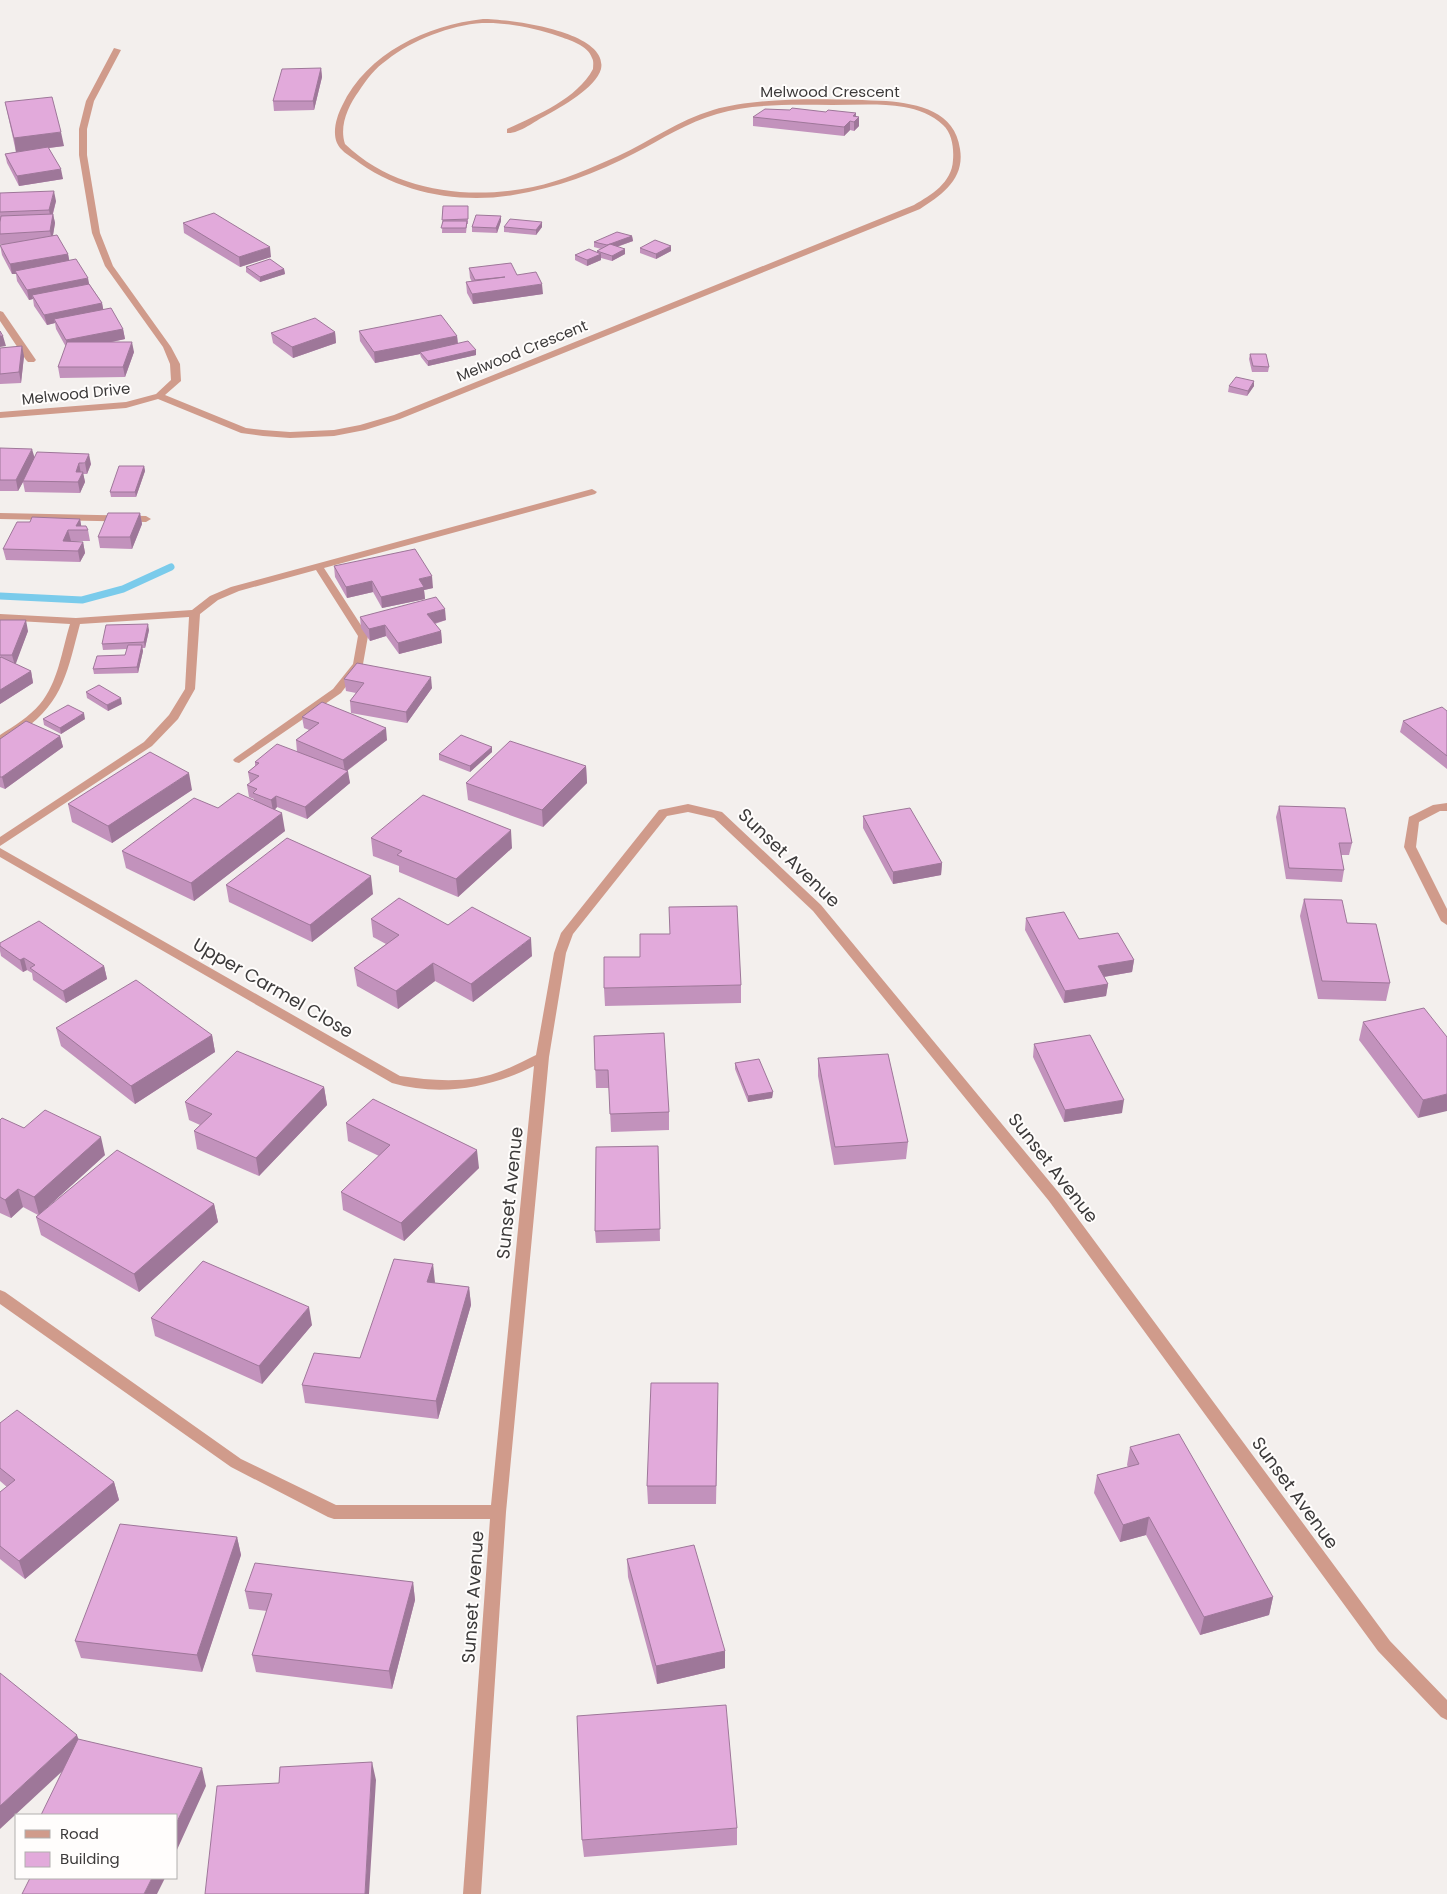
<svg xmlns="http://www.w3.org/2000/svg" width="1447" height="1894" font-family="Poppins,sans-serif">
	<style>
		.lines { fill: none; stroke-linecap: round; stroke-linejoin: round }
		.stream { stroke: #7acbeb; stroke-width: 7 }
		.minor { fill: #d09b8b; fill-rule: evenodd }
		.wall { fill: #c292bc }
		.shaded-wall { fill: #9e7799 }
		.building { fill: #e2aadb; stroke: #9e7799 }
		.labels { text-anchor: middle; stroke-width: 4; stroke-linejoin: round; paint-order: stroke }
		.far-street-label { font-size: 15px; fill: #3c3a3a; stroke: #fffdfc }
		.street-label { font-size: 18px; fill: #3c3a3a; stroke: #fffdfc }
	</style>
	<rect width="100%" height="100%" fill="#f3efed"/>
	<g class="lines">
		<path class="stream" d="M0,596L82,600L123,589L171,567"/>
		<path class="minor" d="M483,19C507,19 609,31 601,69C596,88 561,107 545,116C535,121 519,134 507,133V129C537,115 577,99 593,69C593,66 594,61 592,58C588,45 569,40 558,36C535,28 507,22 482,23C451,25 412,40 387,60C375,68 367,79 359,91C348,106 339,126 345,144C395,192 468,200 533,187C562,181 591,168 618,156C650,141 679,120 713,110C761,96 836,99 886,101C919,104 955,111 960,149C965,179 942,195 920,209L400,419L365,430L334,436L290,438L263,436L241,433L158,399L126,408L0,418V412L126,402L156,394L171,380L170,364L163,347L105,266L92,233L79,155V129L86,101L114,48L121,50L94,101L87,129V155L100,233L113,266L171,347L180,364L181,381L165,395L246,428L263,430L290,432L334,430L360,425L394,415L914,205C931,195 952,183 953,160C954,148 952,133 943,125C933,115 917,109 904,107C880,103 856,105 832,105C794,105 754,103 717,114C688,122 662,139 635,153C597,173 556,188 513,195C459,204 398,193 354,159C348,155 340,150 337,143C332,131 337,116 342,106C367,53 427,25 483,19Z
			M0,311L3,312L36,360L34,362H28L26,360L0,321Z
			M592,489L597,492L595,494L324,568L368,636L363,664L341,693L239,763L235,762L233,760L235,758L333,689L353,664L358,636L316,570L239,591L218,600L200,614L195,689L178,719L152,746L0,846V837L144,742L169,715L185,689L189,617L80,624C68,668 64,702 23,730C16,734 8,741 0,743V735C14,726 29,717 40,704C58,683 62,650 70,624L0,620V614L76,618L192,610L210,596L231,587Z
			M0,513L146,516L151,519L146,522L0,519Z
			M1447,803V811H1440L1419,822L1416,847L1447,909V925L1441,921L1404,847L1409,817L1433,805Z
			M688,804L722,812L821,905L1059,1193L1390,1641L1447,1700V1720L1441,1717L1378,1651L1049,1201L813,911L714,818L688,812L667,816L573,934L566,953L549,1057L506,1512L481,1894H463L490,1519H334L328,1517L231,1467L0,1304V1290L5,1292L241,1459L336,1505H491L534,1066C491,1088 440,1097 392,1083L0,857V848L400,1076C434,1081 472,1084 504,1070C515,1066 525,1060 536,1055L554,953L561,933L659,810Z"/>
	</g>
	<path class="wall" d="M321,68L322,77L314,110L274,111L273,101Z
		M5,102L64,146L49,148L63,179L19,186L7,163L5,154L16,152Z
		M826,112L856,113V116L859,117V126L854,131L850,130L844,136L753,126V117Z
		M0,193L56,201L53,214L55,223L53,235L68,254L69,260L90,285L102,303L103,309L123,329L125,339L112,342L134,352L125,377L60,378L58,367L66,347L56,329L55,323L47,325L34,306L33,299L29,300L17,281L16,274H12L2,255L0,245L5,244H0Z
		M443,206H468V224H467L466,233H442Z
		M501,221L497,233L472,232V227Z
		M183,223L271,257L240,267L184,233Z
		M504,227H542L536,235L504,232Z
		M632,236L633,241L617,247L625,254L612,261L601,258V260L587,266L575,260V255L597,253V251L601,249L594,247V242Z
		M640,248L671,251L656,259L640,253Z
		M246,267L284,269L285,274L260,282L246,272Z
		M469,268L543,294L473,304L467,293L466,282H472L470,278Z
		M359,331L457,336L458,344L476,355L428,366L421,357L420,354L375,363L360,341Z
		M335,332L336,343L293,358L273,343L271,333Z
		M0,348L24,356L21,383L0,384Z
		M1250,354L1269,367L1268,372H1252L1249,359Z
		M1229,386H1254L1247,396L1228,392Z
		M0,448L34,458L91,464L87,474H83L85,482L80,493L25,492L23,482L18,491H0Z
		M144,466L145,471L136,497H111L110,492Z
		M140,513L142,524L132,549L100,548L98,537Z
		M80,519L81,526L88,530L90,541H70L83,542L85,553L80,562L6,560L3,549L30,522Z
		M334,566L433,588L424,590L425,599L382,608L373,592L347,598L335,577Z
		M360,617L446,620L435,624L441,631L442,643L399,654L386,636L370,641L361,628Z
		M0,620L28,631L15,664L31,671L33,683L0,704Z
		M149,630L145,648H142L143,651L138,673L94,674L93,669L125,655L127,649L103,650L102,644Z
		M344,679L432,688L407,723L351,713L350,701L356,693L346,691Z
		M86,692L122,704L108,711L87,698Z
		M1447,711V769L1400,732L1403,721Z
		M302,717L387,740L347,771L350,783L307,819L277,807L275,810L285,831L194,901L126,868L122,851L218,808L254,801V799L249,797L247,785L250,783L248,772L255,766V762L297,752L296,740L309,730L304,728Z
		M43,719H85L61,734L44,725Z
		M60,736L63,747L5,789L0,787V739Z
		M492,747V752L470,772L439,760V754Z
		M586,766L587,783L543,827L468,800L466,783Z
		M192,790L112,843L72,822L68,804Z
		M1279,806L1352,843L1349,855H1341L1344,870L1342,882L1286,879L1276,817Z
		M863,816L942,863L941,875L893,884L863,828Z
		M371,838L512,848L458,897L399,872V866L373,856Z
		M226,885L373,894L312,942L229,902Z
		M1304,899L1347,923L1390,983L1386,1001L1318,999L1300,916Z
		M1026,918L1134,960L1132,972L1104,977L1108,984L1106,996L1064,1003L1025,930Z
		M371,919L448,925L532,956L473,1002L435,981L398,1009L357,986L354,968L386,944L373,937Z
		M0,943L104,966L107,979L66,1003L33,980L32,973L27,970L23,972L1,956L0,951Z
		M741,985V1003L605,1006L604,988Z
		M1363,1022L1447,1037L1418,1118L1359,1040Z
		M56,1028L212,1035L215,1052L135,1104L61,1046Z
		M594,1036L669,1112V1130L611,1132L609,1088H596Z
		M1034,1044L1122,1113L1064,1122L1033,1057Z
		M818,1058L908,1142L906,1159L834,1165L818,1076Z
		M735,1063L773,1092L772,1098L748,1102L735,1069Z
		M324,1087L327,1105L259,1176L197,1149L194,1131L200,1125L189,1120L185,1102Z
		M0,1120L105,1155L42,1212L214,1204L218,1222L139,1292L41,1235L36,1217L38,1215L23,1207L11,1218L0,1213Z
		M346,1123L479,1168L404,1241L343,1210L341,1192L379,1156L348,1141Z
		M658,1146L660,1241L596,1243L595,1231Z
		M433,1264L434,1283L469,1287L471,1305L438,1419L305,1403L302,1385L360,1358Z
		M151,1318L312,1325L262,1384L155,1336Z
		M718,1401L716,1504H648L647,1486Z
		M0,1423L114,1482L119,1500L25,1579L0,1559V1492L7,1487L0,1481Z
		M1130,1447L1273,1597L1269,1615L1200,1635L1146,1535L1120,1542L1094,1493L1097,1475L1128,1467L1127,1465Z
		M237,1537L241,1555L202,1672L81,1658L75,1641Z
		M627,1559L725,1651V1668L657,1684L628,1577Z
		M413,1582L415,1600L392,1689L256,1672L252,1655L267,1611L249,1609L245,1591Z
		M737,1828V1845L584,1857L582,1840Z"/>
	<path class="shaded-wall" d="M321,68L322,77L314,110L313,101Z
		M856,113L855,121L859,117V126L854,131V122L853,116Z
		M850,121V130L844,136V127Z
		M61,132L64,146L16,152L14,138Z
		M61,169L63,179L19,186L17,176Z
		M54,191L56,201L51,220L49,210Z
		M53,214L55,223L52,241L50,231Z
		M501,216V221L497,233L496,228Z
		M542,222V227L536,235V230Z
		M632,236L633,241L610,249V244Z
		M671,246V251L656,259V254Z
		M270,247L271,257L240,267L239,257Z
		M625,249V254L612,261V256Z
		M68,254L70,264L15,271L16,274H12L10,264Z
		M601,254V260L587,266V260Z
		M284,269L285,274L260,282V277Z
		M88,278L90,288L32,295L33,299L29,300L27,290Z
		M542,284L543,294L473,304L472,294Z
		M102,303L104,313L54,319L55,323L47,325L44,315Z
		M123,329L125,339L68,351L66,340Z
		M335,332L336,343L293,358L292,347Z
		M0,336H3L6,346L0,347Z
		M457,336L458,346L420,352V354L375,363L374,352Z
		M132,342L134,352L125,377L123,367Z
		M22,346L24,356L21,383L19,372Z
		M476,350V355L428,366V361Z
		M1254,381V386L1247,396L1248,391Z
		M32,449L35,459L23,481V482L18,491L16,480Z
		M89,454L91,464L87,474L85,463Z
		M79,463L81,474L83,472L85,482L80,493L76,472Z
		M144,466L145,471L136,497L135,492Z
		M140,513L142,524L132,549L130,537Z
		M80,519L82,530L76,526Z
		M68,530L71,541L66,551L63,541Z
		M83,542L85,553L80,562L78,551Z
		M432,576L433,588L424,590L425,599L382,608L381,597L419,579Z
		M372,581L373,592L347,598L346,587Z
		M445,609L446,620L428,625L427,614Z
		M26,620L28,631L15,666L12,655Z
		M148,624L149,630L145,648L144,642Z
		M385,625L386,636L370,641L369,629Z
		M441,631L442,643L399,654L398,643Z
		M142,645L143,651L138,673L137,667Z
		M31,671L33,683L0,704V690Z
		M431,677L432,688L407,723L406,712Z
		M121,698L122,704L108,711L107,705Z
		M84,713L85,719L61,734L60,728Z
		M386,728L387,740L345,772L343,760Z
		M60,736L63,747L5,789L2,777Z
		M492,747V752L470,772V766Z
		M586,766L587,783L543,827L542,810Z
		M348,771L350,783L307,819L305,807Z
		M189,773L192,790L112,843L108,826Z
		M276,796L277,807L273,811L271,800Z
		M282,813L285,831L194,901L191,883Z
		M511,830L512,848L458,897L456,879Z
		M942,863L941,875L893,884V872Z
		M371,876L373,894L312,942L310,925Z
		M531,938L532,956L473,1002L471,984Z
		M24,958L27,970L23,972L20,960Z
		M1134,960L1132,972L1097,978L1098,966Z
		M433,963L435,981L398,1009L396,991Z
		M104,966L107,979L66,1003L63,991Z
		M1108,984L1106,996L1064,1003L1065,991Z
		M212,1035L215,1052L135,1104L131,1086Z
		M324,1087L327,1105L259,1176L256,1158Z
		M773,1092L772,1098L748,1102V1096Z
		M1447,1094V1111L1418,1118L1423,1100Z
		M1124,1100L1122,1113L1064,1122L1065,1110Z
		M101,1137L105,1155L39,1215L34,1197Z
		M477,1150L479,1168L404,1241L401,1223Z
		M18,1189L23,1207L11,1218L5,1200Z
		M214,1204L218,1222L139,1292L134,1274Z
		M433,1264L435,1282L429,1300L427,1282Z
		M469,1287L471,1305L438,1419L436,1401Z
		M309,1307L312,1325L262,1384L259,1366Z
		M114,1482L119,1500L25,1579L19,1561Z
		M1149,1517L1146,1535L1120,1542L1123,1525Z
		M237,1537L241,1555L202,1672L197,1655Z
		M413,1582L415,1600L392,1689L389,1671Z
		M1273,1597L1269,1615L1200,1635L1204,1617Z
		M725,1651V1668L657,1684L656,1666Z
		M77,1735L83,1752L0,1829V1806Z
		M372,1762L376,1780L369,1894H365Z
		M202,1768L206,1786L176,1852V1824Z
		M152,1878H165L157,1894H144Z"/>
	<path class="building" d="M321,68L313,101H273L282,69Z
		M52,97L61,132L14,138L5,102Z
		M792,108L826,112L828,110L856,113L853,116L859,117L854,122L850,121L844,127L753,117L765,109L790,110Z
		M48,147L61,169L17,176L5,154Z
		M54,191L49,210L0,212V193Z
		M443,206H468V219L442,220Z
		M214,213L270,247L239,257L183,223Z
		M53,214L50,231L0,234V222L1,216Z
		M476,215L501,216L496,228L472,227Z
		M510,219L542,222L536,230L504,227Z
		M443,221H467L466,228H441Z
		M617,232L632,236L610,244L625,249L612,256L597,251L610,244L607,245L594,242Z
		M57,235L68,254L10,264L0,245Z
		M655,240L671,246L656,254L640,248Z
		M589,249L601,254L587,260L575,255Z
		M76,259L88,278L27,290L15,271Z
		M270,259L284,269L260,277L246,267Z
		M511,263L517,275L536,272L542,284L472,294L466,282L505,277L475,280L469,268Z
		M89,284L102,303L44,315L32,295Z
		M111,308L123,329L66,340L54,319Z
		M441,315L457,336L374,352L359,331Z
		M315,318L335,332L292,347L271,333Z
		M0,331L3,336H0Z
		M468,341L476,350L428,361L420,352Z
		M67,342H132L123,367H58Z
		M22,346L19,372L0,374V348Z
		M1250,354H1266L1269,367L1253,366Z
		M1236,377L1254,381L1248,391L1229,386Z
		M0,448L32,449L16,480H0Z
		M37,452L89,454L85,463H79L76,472H83L78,482L23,481Z
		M119,466H144L135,492H110Z
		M108,513H140L130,537H98Z
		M32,517L80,519L76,526H86L88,530H68L63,541L83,542L78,551L3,549L17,522H30Z
		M415,549L432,576L419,579L424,587L381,597L372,581L346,587L334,566Z
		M436,597L445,609L427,614L441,631L398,643L385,625L369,629L360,617Z
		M0,620H26L12,655H0Z
		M148,624L144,642L102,644L106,625Z
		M128,645H142L137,667L93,669L97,656L125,655Z
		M1,657L31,671L0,690V658Z
		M357,663L431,677L406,712L350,701L364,683L344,679Z
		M99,685L121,698L107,705L86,692Z
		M322,702L386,728L343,760L296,740L319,723L302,717Z
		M68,705L84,713L60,728L43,719Z
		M1442,707L1447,711V756L1403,721Z
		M26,721L60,736L2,777H0V739Z
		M461,735L492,747L470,766L439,754Z
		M510,741L586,766L542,810L466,783Z
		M277,744L348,771L305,807L276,796L271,800L253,793L257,789L247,785L259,776L248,772L259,763L255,762Z
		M150,752L189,773L108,826L68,804Z
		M238,793L282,813L191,883L122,851L194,798L218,808Z
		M423,795L511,830L456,879L397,855L402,851L371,838Z
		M1279,806L1345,808L1352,843H1339L1344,870L1289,868Z
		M910,808L942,863L893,872L863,816Z
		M287,838L371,876L310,925L226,885Z
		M399,898L448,925L472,907L531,938L471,984L433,963L396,991L354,968L399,935L371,919Z
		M1304,899L1342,900L1347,923L1376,924L1390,983L1322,981Z
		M737,906L741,985L604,988V957H640V934H670L669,907Z
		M1064,912L1079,939L1118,933L1134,960L1098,966L1108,984L1065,991L1026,918Z
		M39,921L104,966L63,991L30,968L35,965L24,958L20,960L0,946V943Z
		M136,980L212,1035L131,1086L56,1028Z
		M1424,1008L1447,1037V1094L1423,1100L1363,1022Z
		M664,1033L669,1112L610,1114L608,1070H595L594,1036Z
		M1090,1035L1124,1100L1065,1110L1034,1044Z
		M237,1051L324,1087L256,1158L194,1131L212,1114L185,1102Z
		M888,1054L908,1142L835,1147L818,1058Z
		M759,1059L773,1092L748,1096L735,1063Z
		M373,1099L477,1150L401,1223L341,1192L390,1145L346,1123Z
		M45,1110L101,1137L34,1197L18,1189L5,1200L0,1197V1120L2,1118L24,1128Z
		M658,1146L660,1229L595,1231L596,1147Z
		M117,1150L214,1204L134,1274L36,1217Z
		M394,1259L433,1264L427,1282L469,1287L436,1401L302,1385L314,1353L360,1358Z
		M203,1261L309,1307L259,1366L151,1318Z
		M651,1383H718L716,1486H647Z
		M17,1410L114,1482L19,1561L0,1546V1492L15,1480L0,1468V1423Z
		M1179,1434L1273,1597L1204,1617L1149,1517L1123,1525L1097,1475L1139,1464L1130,1447Z
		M120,1524L237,1537L197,1655L75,1641Z
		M694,1545L725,1651L656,1666L627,1559Z
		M255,1563L413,1582L389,1671L252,1655L272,1594L245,1591Z
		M0,1673L77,1735L0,1806Z
		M726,1705L737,1828L582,1840L577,1716Z
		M78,1739L202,1768L176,1824V1815H41Z
		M372,1762L365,1894H205L217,1786L279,1783L280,1767Z
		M30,1878H152L144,1894H22Z"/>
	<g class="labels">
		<g class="far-street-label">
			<text x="830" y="97">Melwood Crescent</text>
			<text transform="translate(522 351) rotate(-22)" y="5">Melwood Crescent</text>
			<text transform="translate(76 394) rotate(-6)" y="5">Melwood Drive</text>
		</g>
		<g class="street-label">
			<text transform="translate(789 858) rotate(44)" y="6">Sunset Avenue</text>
			<text transform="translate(273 988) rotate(30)" y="6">Upper Carmel Close</text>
			<text transform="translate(1053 1168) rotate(52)" y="6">Sunset Avenue</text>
			<text transform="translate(510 1193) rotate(-84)" y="6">Sunset Avenue</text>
			<text transform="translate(1295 1493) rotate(54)" y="6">Sunset Avenue</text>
			<text transform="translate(473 1597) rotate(-86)" y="6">Sunset Avenue</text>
		</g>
	</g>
	<rect x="15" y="1814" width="162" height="65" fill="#fffdfc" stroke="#b1afae"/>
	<rect x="25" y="1830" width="25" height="8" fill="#d09b8b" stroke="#b1afae"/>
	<text x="60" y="1839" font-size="15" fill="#3c3a3a">Road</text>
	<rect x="25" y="1852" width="25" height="15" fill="#e2aadb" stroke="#b1afae"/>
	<text x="60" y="1864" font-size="15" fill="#3c3a3a">Building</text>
</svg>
